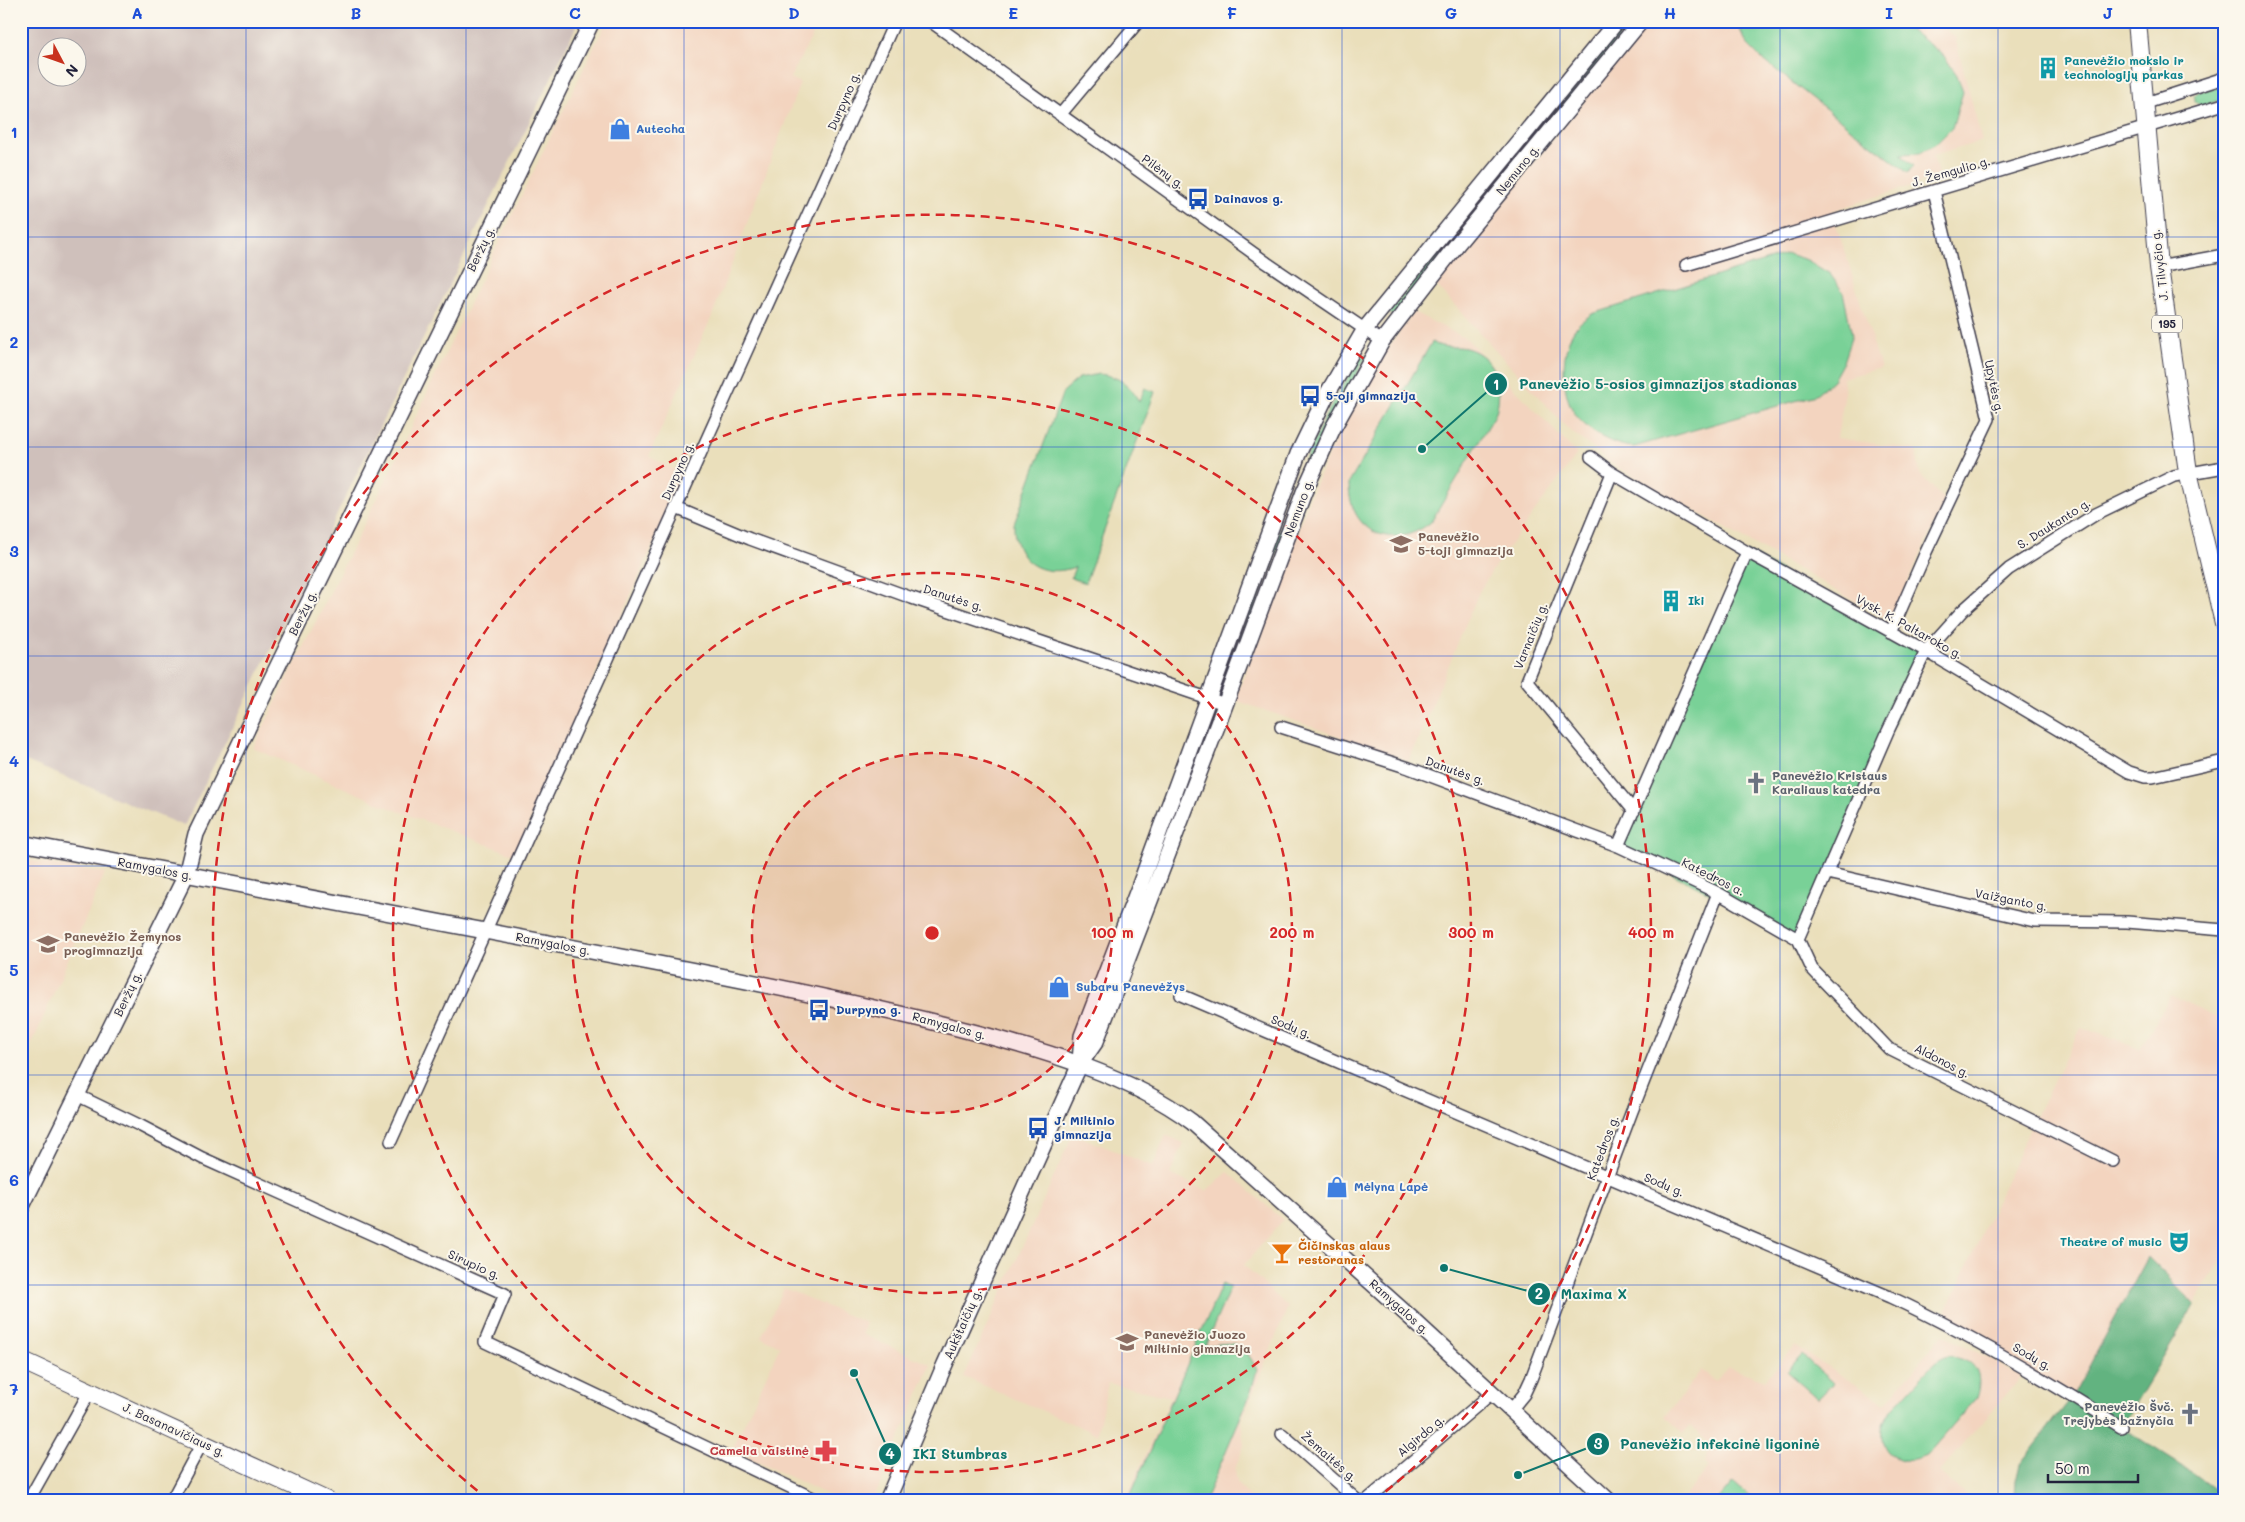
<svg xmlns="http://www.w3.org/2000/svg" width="2245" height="1522" font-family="Mali,sans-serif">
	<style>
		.built { fill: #f3d4bf }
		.industrial { fill: #cfc0bb; fill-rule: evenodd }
		.green { fill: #79d197; stroke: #4e7a69 }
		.forest { fill: #62b380; stroke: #426a5e }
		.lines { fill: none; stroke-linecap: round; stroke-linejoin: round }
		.minor-casing { stroke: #403e4e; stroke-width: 14 }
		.secondary-casing { stroke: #403e4e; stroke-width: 18 }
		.primary-casing { stroke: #403e4e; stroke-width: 20 }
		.trunk-casing { stroke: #403e4e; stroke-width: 20 }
		.minor { stroke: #fff; stroke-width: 11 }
		.secondary { stroke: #fff; stroke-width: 15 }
		.primary { stroke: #fff; stroke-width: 18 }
		.trunk { stroke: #fff; stroke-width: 18 }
		.grid { fill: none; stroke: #1d4ed8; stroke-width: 1; stroke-opacity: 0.55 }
		.ring { fill: none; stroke: #d62828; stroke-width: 2.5; stroke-dasharray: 9 6 }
		.labels { text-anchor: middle; stroke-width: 4; stroke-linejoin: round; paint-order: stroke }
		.shield { fill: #fbf7ec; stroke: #636270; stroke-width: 1 }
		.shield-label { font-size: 11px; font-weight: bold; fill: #22223b }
		.culture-label { font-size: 12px; font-weight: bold; fill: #0d838f; stroke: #fbf7ec; text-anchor: start }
		.street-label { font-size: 12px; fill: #22223b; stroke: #fbf7ec }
		.shop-label { font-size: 12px; font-weight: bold; fill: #366cbe; stroke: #fbf7ec; text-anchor: start }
		.transit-label { font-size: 12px; font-weight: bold; fill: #164399; stroke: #fbf7ec; text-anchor: start }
		.education-label { font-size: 12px; font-weight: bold; fill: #785e54; stroke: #fbf7ec; text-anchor: start }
		.worship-label { font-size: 12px; font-weight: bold; fill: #5b616d; stroke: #fbf7ec; text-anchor: start }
		.food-label { font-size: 12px; font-weight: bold; fill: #c56008; stroke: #fbf7ec; text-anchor: start }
		.health-label { font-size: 12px; font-weight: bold; fill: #be3a42; stroke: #fbf7ec; text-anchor: end }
		.centre { fill: #d62828; stroke: #fbf7ec; stroke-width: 2.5 }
		.ring-label { font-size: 15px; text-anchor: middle; font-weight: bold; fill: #d62828; stroke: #fbf7ec; stroke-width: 4; stroke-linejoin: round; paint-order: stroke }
		.leader { fill: none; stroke: #0f766e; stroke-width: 2 }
		.callout-dot { fill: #0f766e; stroke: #fbf7ec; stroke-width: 2 }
		.mark-label { font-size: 15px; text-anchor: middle; font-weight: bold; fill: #fff }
		.callout-label { font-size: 14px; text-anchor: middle; font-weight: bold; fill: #0f766e; stroke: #fbf7ec; stroke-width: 4; stroke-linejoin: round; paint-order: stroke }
		.neatline { fill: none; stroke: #1d4ed8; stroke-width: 2 }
		.grid-label { font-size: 16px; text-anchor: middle; font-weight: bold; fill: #1d4ed8 }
	</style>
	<rect width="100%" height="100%" fill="#fbf7ec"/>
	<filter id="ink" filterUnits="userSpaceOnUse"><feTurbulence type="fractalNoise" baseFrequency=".02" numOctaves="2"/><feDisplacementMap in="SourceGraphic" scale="10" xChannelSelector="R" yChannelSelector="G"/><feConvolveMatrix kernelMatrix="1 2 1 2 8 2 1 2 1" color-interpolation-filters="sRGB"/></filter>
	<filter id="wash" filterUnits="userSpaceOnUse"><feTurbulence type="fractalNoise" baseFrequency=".0096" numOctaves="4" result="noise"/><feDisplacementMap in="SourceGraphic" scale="20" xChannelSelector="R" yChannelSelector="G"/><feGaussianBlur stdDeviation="1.12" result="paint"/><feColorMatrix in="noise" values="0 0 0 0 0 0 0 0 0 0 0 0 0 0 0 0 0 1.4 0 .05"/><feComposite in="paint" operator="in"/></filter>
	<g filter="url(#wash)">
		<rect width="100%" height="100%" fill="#eadfbb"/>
		<path class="built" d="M607,21H820L790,78L800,83L712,316L649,456L684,475L515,855L390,808L253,748L385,482L491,258Z
			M1649,21H1935L1955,37L1982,141L1933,156L1939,177L1832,211L1881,368L1843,378L1845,393L1837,438L1916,450L1920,474L1945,501L1890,621L1612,464L1567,428L1435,284Z
			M1413,312L1467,339L1577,454L1495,566L1479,592L1409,761L1235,700L1313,489L1336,439L1380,360Z
			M21,859L105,873L35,1037L21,1064Z
			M2171,995L2224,1020V1254L2195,1304L2149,1258L2073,1396L1942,1321L2029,1130L2081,1027L2140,1049Z
			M1073,1134L1153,1166L1166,1135L1184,1143L1170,1174L1206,1191L1228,1172L1283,1220L1244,1265L1288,1307L1241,1422L1244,1445L1235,1469L1237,1482L1252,1501H1125L1171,1397L1108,1383L1097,1434L964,1377Z
			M784,1288L866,1323L862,1334L931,1365L873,1501H841L732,1450L780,1346L761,1337Z
			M1943,1334L2022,1376L1939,1472L1973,1501H1771L1769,1498L1766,1501H1681L1708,1468L1704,1463L1710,1444L1690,1426L1683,1433L1665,1417L1701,1370L1716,1381L1728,1367L1765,1380L1795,1346L1885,1403Z"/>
		<path class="industrial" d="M21,21H579L184,826L21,759ZM48,48H78V78H48Z"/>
		<path class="green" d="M1625,21H1632L1393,316L1389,313Z
			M1735,21H1899L1944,56L1957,75L1963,92L1952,128L1936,144L1920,153L1901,154L1914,166L1908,173L1762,59L1748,45Z
			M2224,85V99L2201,106L2194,101V96L2198,92Z
			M1788,254L1807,260L1830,274L1843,292L1852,335L1843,362L1833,380L1816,395L1634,447C1613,446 1588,432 1575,414C1560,392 1560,347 1577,326C1581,321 1587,318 1592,314Z
			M1432,342C1445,350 1452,345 1466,348C1497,356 1504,389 1495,415L1431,522C1393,553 1348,532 1349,483Z
			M1362,353L1367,356L1321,436L1224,689H1220L1307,456L1326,415Z
			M1099,374C1119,376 1131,385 1139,402L1145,388L1155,392L1085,583L1071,578L1075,567C1041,579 1013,561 1014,524L1063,392L1079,378Z
			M1747,552L1926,651L1798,939L1618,846Z
			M1222,1284L1230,1288L1205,1346C1236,1341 1242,1340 1257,1370L1250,1395L1205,1500L1128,1501Z
			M1802,1355L1833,1383L1818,1399L1787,1372Z
			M1949,1356C1975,1357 1984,1375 1976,1398L1926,1456C1914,1461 1905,1463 1893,1456C1882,1449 1879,1434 1884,1422C1888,1412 1926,1371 1935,1363C1939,1359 1943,1357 1949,1356Z
			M1733,1482L1754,1501H1717Z"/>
		<path class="forest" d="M2148,1257L2195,1304L2121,1427L2189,1470L2224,1496V1500L2019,1501L2015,1497L2016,1481L2020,1464L2073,1396Z"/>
	</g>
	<g filter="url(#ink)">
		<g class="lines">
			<g class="minor-casing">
				<path id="minor" d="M930,21L1267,263L1382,341
					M2143,104L2224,78
					M1060,115L1139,21
					M1686,265L2224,104
					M2159,267L2224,255
					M1591,457L1612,473L1747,552L1926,651L2129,772L2145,777H2153L2224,761
					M1612,473L1527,681L1634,811
					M676,508L750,539L912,598L1225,704
					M1891,632L1926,552L1989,419L1934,191
					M1281,727L1409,768L1618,846L1718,893L1798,939
					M1618,846L1747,552
					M1827,873L2035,921L2127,922L2224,930
					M1798,939L1888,731L1926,651L1962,611L2009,569L2096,514L2174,476L2224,467
					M1798,939L1812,969L1889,1049L2113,1161
					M1181,995L1890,1297C1970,1334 2047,1380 2121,1427
					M77,1095L141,1126L202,1158L505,1294L485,1342L819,1501
					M391,1141L895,21
					M1511,1410L1524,1394L1531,1379L1632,1111L1718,893
					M1282,1434L1358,1501
					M28,1501L90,1391
					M171,1501L202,1443
					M1366,1501L1493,1392
					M1590,1501L1598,1491"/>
			</g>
			<g class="secondary-casing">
				<path id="secondary" d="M21,843C232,882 443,922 654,963C759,983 865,1004 969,1031C1042,1050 1131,1076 1192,1122L1411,1318L1609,1501
					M1080,1062L1082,1036L1141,882L1298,454L1326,396L1365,329L1617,21
					M21,1208L186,875L196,834L592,21
					M887,1501L945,1364L1080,1064L1096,1041L1219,721L1304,492L1333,428L1382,341L1458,243L1641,21"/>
			</g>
			<g class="primary-casing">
				<path id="primary" d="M2137,21L2159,267L2188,472L2224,623"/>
			</g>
			<g class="trunk-casing">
				<path id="trunk" d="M21,1360L327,1501"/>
			</g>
			<use href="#minor" class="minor"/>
			<use href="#secondary" class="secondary"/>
			<use href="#primary" class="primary"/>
			<use href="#trunk" class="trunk"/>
		</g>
	</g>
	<path class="grid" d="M246,21V1501M466,21V1501M684,21V1501M904,21V1501M1122,21V1501M1342,21V1501M1560,21V1501M1780,21V1501M1998,21V1501M21,237H2224M21,447H2224M21,656H2224M21,866H2224M21,1075H2224M21,1285H2224"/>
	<circle cx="932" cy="933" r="180" fill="#d62828" fill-opacity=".12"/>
	<g class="ring">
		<circle cx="932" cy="933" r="180"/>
		<circle cx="932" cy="933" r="360"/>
		<circle cx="932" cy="933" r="539"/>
		<path d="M489 1500A719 719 0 1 1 1375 1500"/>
	</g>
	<defs>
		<g id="building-bare" transform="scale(1.725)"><path d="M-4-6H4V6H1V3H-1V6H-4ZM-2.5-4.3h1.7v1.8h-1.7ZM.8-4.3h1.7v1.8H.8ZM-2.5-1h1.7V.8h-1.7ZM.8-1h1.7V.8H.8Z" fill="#0f9aa8" stroke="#fbf7ec" stroke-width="2.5" paint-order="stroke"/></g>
		<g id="shop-bare" transform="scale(1.725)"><path d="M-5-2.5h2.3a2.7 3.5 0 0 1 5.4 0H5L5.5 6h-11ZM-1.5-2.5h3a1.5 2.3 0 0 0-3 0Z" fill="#3f7fe0" stroke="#fbf7ec" stroke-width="2.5" paint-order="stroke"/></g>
		<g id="bus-bare" transform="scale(1.725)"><path d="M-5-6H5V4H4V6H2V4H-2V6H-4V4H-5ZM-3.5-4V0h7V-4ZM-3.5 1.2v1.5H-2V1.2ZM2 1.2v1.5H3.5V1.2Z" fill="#1a4fb4" stroke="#fbf7ec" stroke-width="2.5" paint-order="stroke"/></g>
		<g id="school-bare" transform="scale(1.725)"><path d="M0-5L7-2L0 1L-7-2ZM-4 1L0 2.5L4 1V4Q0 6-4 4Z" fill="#8d6e63" stroke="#fbf7ec" stroke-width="2.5" paint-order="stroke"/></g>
		<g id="church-bare" transform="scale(1.725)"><path d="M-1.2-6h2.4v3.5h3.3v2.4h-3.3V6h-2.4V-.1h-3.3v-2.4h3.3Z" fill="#6b7280" stroke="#fbf7ec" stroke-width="2.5" paint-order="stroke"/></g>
		<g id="theatre-bare" transform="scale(1.725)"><path d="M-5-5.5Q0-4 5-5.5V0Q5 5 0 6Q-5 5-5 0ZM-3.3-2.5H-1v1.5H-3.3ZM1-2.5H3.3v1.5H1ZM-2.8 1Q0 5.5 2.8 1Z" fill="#0f9aa8" stroke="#fbf7ec" stroke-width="2.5" paint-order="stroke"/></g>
		<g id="bar-bare" transform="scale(1.725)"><path d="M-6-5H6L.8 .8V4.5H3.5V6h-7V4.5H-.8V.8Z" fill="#e8710a" stroke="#fbf7ec" stroke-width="2.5" paint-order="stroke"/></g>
		<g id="pharmacy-bare" transform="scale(1.725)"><path d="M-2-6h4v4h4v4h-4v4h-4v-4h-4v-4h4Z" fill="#e0444e" stroke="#fbf7ec" stroke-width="2.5" paint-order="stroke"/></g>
	</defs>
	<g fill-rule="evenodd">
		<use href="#building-bare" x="2048" y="68"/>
		<use href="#shop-bare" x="620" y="129"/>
		<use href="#bus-bare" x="1198" y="199"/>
		<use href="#bus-bare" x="1310" y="396"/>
		<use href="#school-bare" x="1401" y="544"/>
		<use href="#building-bare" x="1671" y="601"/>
		<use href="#church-bare" x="1756" y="783"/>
		<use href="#school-bare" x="48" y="944"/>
		<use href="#shop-bare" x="1059" y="987"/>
		<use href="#bus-bare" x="819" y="1010"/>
		<use href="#bus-bare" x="1038" y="1128"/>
		<use href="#shop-bare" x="1337" y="1187"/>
		<use href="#theatre-bare" x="2179" y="1242"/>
		<use href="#bar-bare" x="1282" y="1253"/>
		<use href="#school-bare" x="1127" y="1342"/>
		<use href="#church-bare" x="2190" y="1414"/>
		<use href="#pharmacy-bare" x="826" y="1451"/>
	</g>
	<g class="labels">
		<rect class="shield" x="2152" y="315.5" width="30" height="17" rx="4"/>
		<g class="shield-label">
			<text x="2167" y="328">195</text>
		</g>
		<g class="culture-label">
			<text x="2064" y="65">Panevėžio mokslo ir<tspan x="2064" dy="14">technologijų parkas</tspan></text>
			<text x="1688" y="605">Iki</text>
			<text x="2162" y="1246" text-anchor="end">Theatre of music</text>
		</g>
		<g class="street-label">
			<text transform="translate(844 101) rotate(-66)" y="4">Durpyno g.</text>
			<text transform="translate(1518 170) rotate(-51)" y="4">Nemuno g.</text>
			<text transform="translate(1163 172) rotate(36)" y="4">Pilėnų g.</text>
			<text transform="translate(1951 172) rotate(-16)" y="4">J. Žemgulio g.</text>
			<text transform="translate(481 249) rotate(-64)" y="4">Beržų g.</text>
			<text transform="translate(2160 265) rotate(-97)" y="4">J. Tilvyčio g.</text>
			<text transform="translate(1994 387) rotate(78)" y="4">Upytės g.</text>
			<text transform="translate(678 471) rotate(-66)" y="4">Durpyno g.</text>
			<text transform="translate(1299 508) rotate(-69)" y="4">Nemuno g.</text>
			<text transform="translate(2054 524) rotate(-32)" y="4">S. Daukanto g.</text>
			<text transform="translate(953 598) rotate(18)" y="4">Danutės g.</text>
			<text transform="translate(303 613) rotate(-64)" y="4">Beržų g.</text>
			<text transform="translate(1909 627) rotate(29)" y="4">Vysk. K. Paltaroko g.</text>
			<text transform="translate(1531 636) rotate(-68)" y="4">Varnaičių g.</text>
			<text transform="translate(1455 771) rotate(20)" y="4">Danutės g.</text>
			<text transform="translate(155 869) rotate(11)" y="4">Ramygalos g.</text>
			<text transform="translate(1713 877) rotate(27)" y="4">Katedros a.</text>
			<text transform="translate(2011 900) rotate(11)" y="4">Vaižganto g.</text>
			<text transform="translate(553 944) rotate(11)" y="4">Ramygalos g.</text>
			<text transform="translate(128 994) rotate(-64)" y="4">Beržų g.</text>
			<text transform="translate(949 1026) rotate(15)" y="4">Ramygalos g.</text>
			<text transform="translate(1291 1027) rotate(23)" y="4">Sodų g.</text>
			<text transform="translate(1942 1061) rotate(27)" y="4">Aldonos g.</text>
			<text transform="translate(1603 1148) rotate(-69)" y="4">Katedros g.</text>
			<text transform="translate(1664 1185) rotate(23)" y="4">Sodų g.</text>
			<text transform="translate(474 1265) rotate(24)" y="4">Sirupio g.</text>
			<text transform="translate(1399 1307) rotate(42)" y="4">Ramygalos g.</text>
			<text transform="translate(963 1324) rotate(-66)" y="4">Aukštaičių g.</text>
			<text transform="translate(2032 1357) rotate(30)" y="4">Sodų g.</text>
			<text transform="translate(174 1430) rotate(25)" y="4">J. Basanavičiaus g.</text>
			<text transform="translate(1421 1436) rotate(-40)" y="4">Algirdo g.</text>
			<text transform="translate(1329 1457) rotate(41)" y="4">Žemaitės g.</text>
		</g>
		<g class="shop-label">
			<text x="636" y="133">Autecha</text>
			<text x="1076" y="991">Subaru Panevėžys</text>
			<text x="1354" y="1191">Mėlyna Lapė</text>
		</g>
		<g class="transit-label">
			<text x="1214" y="203">Dainavos g.</text>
			<text x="1326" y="400">5-oji gimnazija</text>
			<text x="836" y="1014">Durpyno g.</text>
			<text x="1054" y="1125">J. Miltinio<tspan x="1054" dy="14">gimnazija</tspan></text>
		</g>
		<g class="education-label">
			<text x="1418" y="541">Panevėžio<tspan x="1418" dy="14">5-toji gimnazija</tspan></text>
			<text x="64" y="941">Panevėžio Žemynos<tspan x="64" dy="14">progimnazija</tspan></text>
			<text x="1144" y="1339">Panevėžio Juozo<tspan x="1144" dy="14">Miltinio gimnazija</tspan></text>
		</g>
		<g class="worship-label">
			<text x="1772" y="780">Panevėžio Kristaus<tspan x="1772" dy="14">Karaliaus katedra</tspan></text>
			<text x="2174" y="1411" text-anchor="end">Panevėžio Švč.<tspan x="2174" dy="14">Trejybės bažnyčia</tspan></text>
		</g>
		<g class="food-label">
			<text x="1298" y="1250">Čičinskas alaus<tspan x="1298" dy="14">restoranas</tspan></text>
		</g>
		<g class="health-label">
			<text x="809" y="1455">Camelia vaistinė</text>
		</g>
	</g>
	<circle cx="932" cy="933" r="8" class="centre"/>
	<g class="ring-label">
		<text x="1112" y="938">100 m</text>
		<text x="1292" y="938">200 m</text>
		<text x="1471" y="938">300 m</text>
		<text x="1651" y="938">400 m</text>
	</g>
	<path class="leader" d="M1422 449L1496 384M1444 1268L1539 1294M1518 1475L1598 1444M854 1373L890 1454"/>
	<g class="callout-dot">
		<circle cx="1422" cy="449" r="5"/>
		<circle cx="1444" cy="1268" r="5"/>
		<circle cx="1518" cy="1475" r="5"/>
		<circle cx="854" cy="1373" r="5"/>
		<circle cx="1496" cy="384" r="12"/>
		<circle cx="1539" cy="1294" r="12"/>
		<circle cx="1598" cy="1444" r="12"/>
		<circle cx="890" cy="1454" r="12"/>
	</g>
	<g class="mark-label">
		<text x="1496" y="390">1</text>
		<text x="1539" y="1299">2</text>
		<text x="1598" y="1449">3</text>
		<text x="890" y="1459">4</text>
	</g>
	<g class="callout-label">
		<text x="1658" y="389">Panevėžio 5-osios gimnazijos stadionas</text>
		<text x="1594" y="1299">Maxima X</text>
		<text x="1720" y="1449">Panevėžio infekcinė ligoninė</text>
		<text x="960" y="1459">IKI Stumbras</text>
	</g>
	<rect width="2245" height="1522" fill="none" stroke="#fbf7ec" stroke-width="55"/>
	<g transform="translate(62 62) rotate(131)"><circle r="24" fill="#fbf7ec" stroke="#a4a2a5"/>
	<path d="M0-4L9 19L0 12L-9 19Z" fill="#c8321e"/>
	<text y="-8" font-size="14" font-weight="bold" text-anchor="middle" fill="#22223b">N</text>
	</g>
	<path d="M2048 1474v8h90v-8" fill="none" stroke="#22223b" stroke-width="2.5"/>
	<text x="2055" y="1474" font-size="15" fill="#22223b" stroke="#fbf7ec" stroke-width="4" paint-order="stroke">50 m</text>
	<rect x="28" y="28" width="2190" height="1466" class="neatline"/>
	<g class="grid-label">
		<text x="137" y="19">A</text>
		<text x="356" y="19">B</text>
		<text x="575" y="19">C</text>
		<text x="794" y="19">D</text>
		<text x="1013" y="19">E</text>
		<text x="1232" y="19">F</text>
		<text x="1451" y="19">G</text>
		<text x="1670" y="19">H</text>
		<text x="1889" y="19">I</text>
		<text x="2108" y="19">J</text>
		<text x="14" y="138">1</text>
		<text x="14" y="348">2</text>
		<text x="14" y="557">3</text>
		<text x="14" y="767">4</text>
		<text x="14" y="976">5</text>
		<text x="14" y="1186">6</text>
		<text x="14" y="1395">7</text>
	</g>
</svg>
